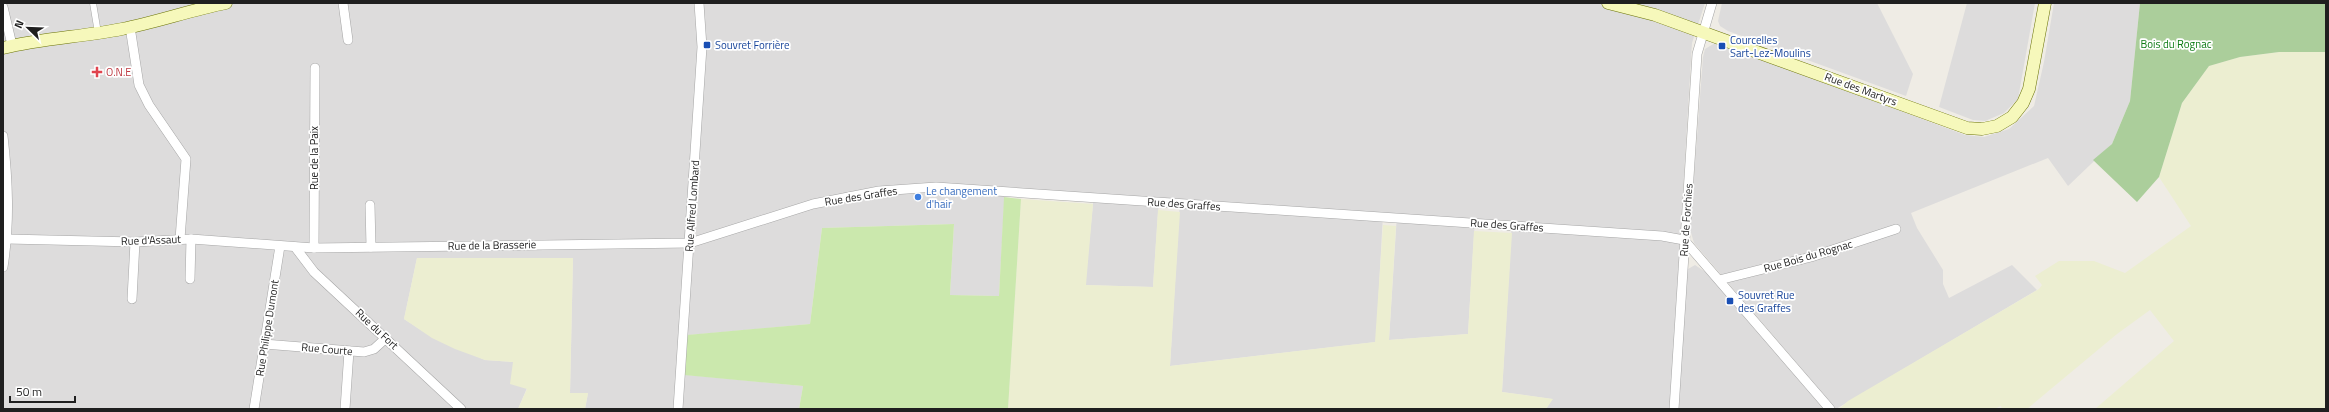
<svg xmlns="http://www.w3.org/2000/svg" width="2329" height="412" font-family="'Titillium Web',sans-serif">
	<style>
		.residential { fill: #dddcdc }
		.farmland { fill: #eceed1 }
		.grass { fill: #cbe8ad }
		.forest { fill: #abce9b }
		.lines { fill: none; stroke-linecap: round; stroke-linejoin: round }
		.pedestrian-casing { stroke: #a6a6a6; stroke-width: 7 }
		.minor-casing { stroke: #a6a6a6; stroke-width: 10 }
		.secondary-casing { stroke: #6b7408; stroke-width: 13 }
		.pedestrian { stroke: #fff; stroke-width: 6 }
		.minor { stroke: #fff; stroke-width: 9 }
		.secondary { stroke: #f6f8bb; stroke-width: 12 }
		.transit-dot { fill: #1a4fb4; stroke: #fff; stroke-width: 1.5 }
		.health-dot { fill: #e0444e; stroke: #fff; stroke-width: 1.5 }
		.shop-dot { fill: #3f7fe0; stroke: #fff; stroke-width: 1.5 }
		.labels { text-anchor: middle; stroke-width: 3.5; stroke-linejoin: round; paint-order: stroke }
		.transit-label { font-size: 11px; fill: #164399; stroke: #fff; text-anchor: start }
		.park-label { font-size: 11px; fill: #0e7c15; stroke: #fff }
		.health-label { font-size: 11px; fill: #be3a42; stroke: #fff; text-anchor: start }
		.street-label { font-size: 11px; fill: #1f1f1f; stroke: #fff }
		.shop-label { font-size: 11px; fill: #366cbe; stroke: #fff; text-anchor: start }
	</style>
	<rect width="100%" height="100%" fill="#efece5"/>
	<!-- residential -->
	<g class="residential">
		<path d="M3,3H1705L1692,43L1670,409H1546L1552,399L1502,392L1512,221L1475,219L1468,334L1389,340L1397,214H1383L1376,342L1170,366L1180,200L1159,198L1153,287L1085,285L1094,194L1005,188L999,296L950,295L954,224L822,228L810,324L679,336L677,374L803,386L799,409H585L588,393H570L573,258H417L404,319L432,337L485,360L513,362L527,388L518,409H3Z"/>
		<path d="M1722,3H1877L1913,74L1906,96L1728,31L1720,26L1718,21Z"/>
		<path d="M1967,3H2035L2018,99L2004,113L1985,121L1973,120L1939,107Z"/>
		<path d="M2054,3H2140L2130,101L2112,144L2068,186L2048,158L1911,213L1917,228L1943,270V284L1949,298L2012,265L2037,290L1836,409L1694,243L1690,229L1703,57L1705,49L1715,43L1724,45L1965,135L1984,137L2009,129L2034,106L2044,62Z"/>
		<path d="M1695,265L1707,273L1824,409H1678L1686,274L1688,269Z"/>
	</g>
	<!-- farmland -->
	<g class="farmland">
		<path d="M2279,52H2326V409H2095L2174,341L2150,310L2117,334L2027,409H2002L2001,406L1994,409H1839L1848,401L2039,289L2042,285L2035,276L2059,261H2094L2125,273L2191,226L2159,177L2182,103L2209,66L2240,57Z"/>
		<path d="M1021,199L1093,204L1086,285L1153,287L1158,210L1180,212L1170,366L1375,342L1383,225L1396,226L1389,340L1468,334L1474,231L1512,233L1502,392L1553,399L1546,409H1008Z"/>
		<path d="M417,258H573L570,393H588L585,409H518L527,389L510,384L513,362L485,360L455,349L432,338L404,319Z"/>
	</g>
	<!-- grass -->
	<path class="grass" d="M1004,197L1021,199L1008,409H799L803,386L684,375L687,335L810,324L822,228L954,224L950,295L999,296Z"/>
	<!-- forest -->
	<path class="forest" d="M2140,3H2326V52H2279L2240,57L2209,66L2182,103L2159,177L2137,202L2093,160L2112,144L2130,101Z"/>
	<g class="lines">
		<!-- pedestrian casing -->
		<g class="pedestrian-casing">
			<path id="pedestrian" d="M93,3L98,33"/>
		</g>
		<!-- minor casing -->
		<g class="minor-casing">
			<g id="minor">
				<path d="M343,3L348,40"/>
				<path d="M3,7L12,45"/>
				<path d="M130,27L139,85L149,105L186,159L180,239"/>
				<path d="M3,136C8,180 10,222 3,267"/>
				<path d="M370,205L371,247"/>
				<path d="M7,239L135,242L191,239L314,248L690,243L813,204L879,191L936,187L1662,236L1684,240"/>
				<path d="M1684,240L1830,409"/>
				<path d="M295,247L314,272L461,409"/>
				<path d="M314,248L315,68"/>
				<path d="M190,279L191,239"/>
				<path d="M1719,280L1811,257L1896,229"/>
				<path d="M132,299L135,242"/>
				<path d="M264,344L364,352L374,349L386,338"/>
				<path d="M254,409L280,246"/>
				<path d="M345,409L349,351"/>
				<path d="M678,409L702,47L699,3"/>
				<path d="M1674,409L1697,54L1712,3"/>
			</g>
		</g>
		<!-- secondary casing -->
		<g class="secondary-casing">
			<g id="secondary">
				<path d="M1608,3L1655,15L1967,128L1982,129L1997,126L2012,117L2023,103L2029,89L2045,3"/>
				<path d="M3,48C42,38 82,37 122,29C157,22 191,10 226,3"/>
			</g>
		</g>
		<!-- pedestrian -->
		<use href="#pedestrian" class="pedestrian"/>
		<!-- minor -->
		<use href="#minor" class="minor"/>
		<!-- secondary -->
		<use href="#secondary" class="secondary"/>
	</g>
	<!-- markers -->
	<g class="transit-dot">
		<rect x="703" y="41" width="8" height="8" rx="2"/>
		<rect x="1718" y="42" width="8" height="8" rx="2"/>
		<rect x="1726" y="297" width="8" height="8" rx="2"/>
	</g>
	<path class="health-dot" d="M95 66h4v4h4v4h-4v4h-4v-4h-4v-4h4z"/>
	<circle class="shop-dot" cx="918" cy="197" r="4"/>
	<g class="labels">
		<!-- transit labels -->
		<g class="transit-label">
			<text x="1730" y="44">Courcelles<tspan x="1730" dy="13">Sart-Lez-Moulins</tspan></text>
			<text x="715" y="49">Souvret Forrière</text>
			<text x="1738" y="299">Souvret Rue<tspan x="1738" dy="13">des Graffes</tspan></text>
		</g>
		<!-- park labels -->
		<g class="park-label">
			<text x="2176" y="48">Bois du Rognac</text>
		</g>
		<!-- health labels -->
		<g class="health-label">
			<text x="106" y="76">O.N.E</text>
		</g>
		<!-- street labels -->
		<g class="street-label">
			<text transform="translate(1861 89) rotate(20)" y="4">Rue des Martyrs</text>
			<text transform="translate(314 158) rotate(-90)" y="4">Rue de la Paix</text>
			<text transform="translate(861 196) rotate(-9)" y="4">Rue des Graffes</text>
			<text transform="translate(1184 204) rotate(4)" y="4">Rue des Graffes</text>
			<text transform="translate(692 206) rotate(-86)" y="4">Rue Alfred Lombard</text>
			<text transform="translate(1686 220) rotate(-86)" y="4">Rue de Forchies</text>
			<text transform="translate(1507 225) rotate(4)" y="4">Rue des Graffes</text>
			<text transform="translate(151 240) rotate(-2)" y="4">Rue d'Assaut</text>
			<text transform="translate(492 245) rotate(-1)" y="4">Rue de la Brasserie</text>
			<text transform="translate(1808 256) rotate(-16)" y="4">Rue Bois du Rognac</text>
			<text transform="translate(267 328) rotate(-81)" y="4">Rue Philippe Dumont</text>
			<text transform="translate(377 329) rotate(43)" y="4">Rue du Fort</text>
			<text transform="translate(327 349) rotate(5)" y="4">Rue Courte</text>
		</g>
		<!-- shop labels -->
		<g class="shop-label">
			<text x="926" y="195">Le changement<tspan x="926" dy="13">d'hair</tspan></text>
		</g>
	</g>
	<!-- border -->
	<rect width="2329" height="412" fill="none" stroke="#1f1f1f" stroke-width="8"/>
	<!-- north arrow -->
	<g transform="translate(28 28) rotate(293)" stroke="#ffffff" stroke-width="3" paint-order="stroke">
	<path d="M0-3L7 15L0 10L-7 15Z" fill="#1f1f1f"/>
	<text y="-6" font-size="11" font-weight="bold" text-anchor="middle" fill="#1f1f1f">N</text>
	</g>
	<!-- scale -->
	<path d="M10 396v6h65v-6" fill="none" stroke="#1f1f1f" stroke-width="2"/>
	<text x="16" y="396" font-size="12" fill="#1f1f1f" stroke="#ffffff" stroke-width="3" paint-order="stroke">50 m</text>
</svg>
